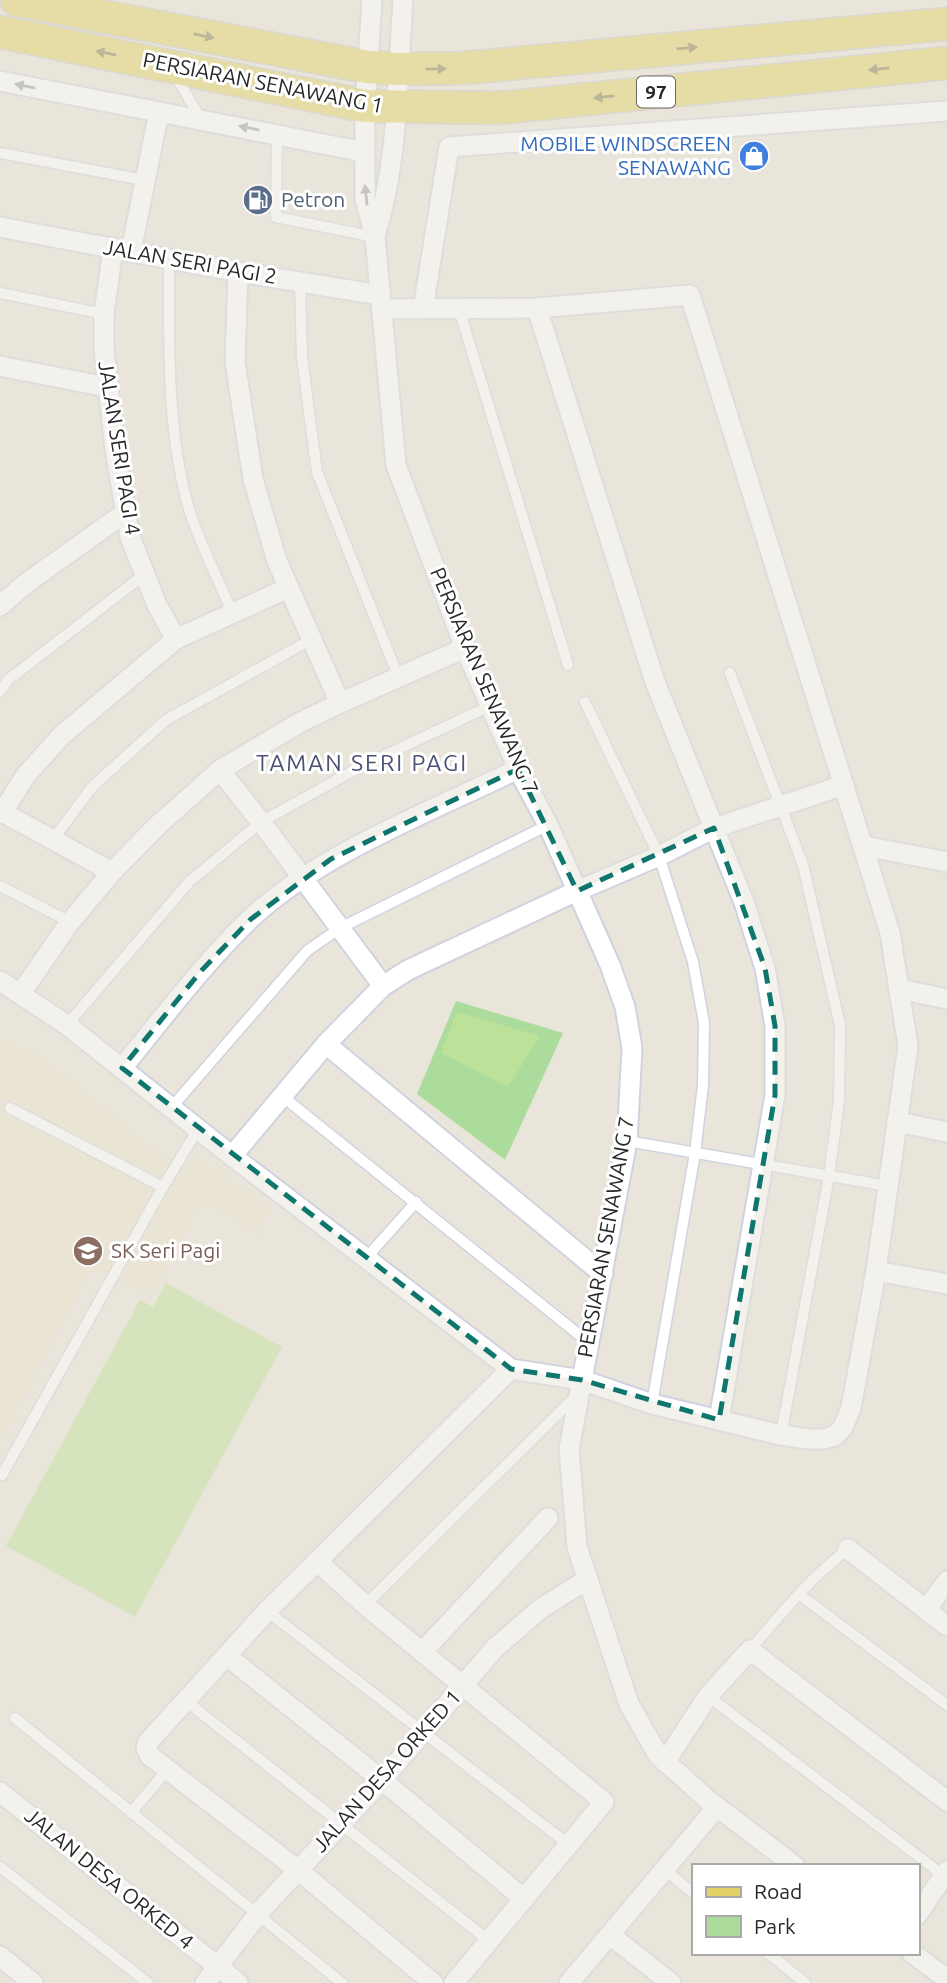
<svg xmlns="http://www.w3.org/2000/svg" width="947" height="1983" font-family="Ubuntu,sans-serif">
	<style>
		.education { fill: #eae3cc }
		.green { fill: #acdc9c }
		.pitch { fill: #bce299 }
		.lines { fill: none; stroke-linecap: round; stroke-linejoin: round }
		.lane-casing { stroke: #d1d2e0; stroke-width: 13 }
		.street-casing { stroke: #d1d2e0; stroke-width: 23 }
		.primary-casing { stroke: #c7c7c7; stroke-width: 35 }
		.lane { stroke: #fff; stroke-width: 10 }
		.street { stroke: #fff; stroke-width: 19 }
		.primary { stroke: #e3d267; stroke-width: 32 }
		.oneway { fill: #867d48 }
		.oneway2 { fill: #9e9e9e }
		.marked { fill: none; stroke: #0f766e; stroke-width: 5; stroke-dasharray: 14 9; stroke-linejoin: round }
		.labels { text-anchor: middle; stroke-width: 6; stroke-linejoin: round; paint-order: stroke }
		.shield { fill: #fff; stroke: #686868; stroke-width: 2 }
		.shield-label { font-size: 19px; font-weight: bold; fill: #282828 }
		.street-label { font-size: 21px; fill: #282828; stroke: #fff }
		.shop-label { font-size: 21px; fill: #366cbe; stroke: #fff; text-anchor: end }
		.service-label { font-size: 21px; fill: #4e5e75; stroke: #fff; text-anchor: start }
		.education-label { font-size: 21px; fill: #785e54; stroke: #fff; text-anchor: start }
		.neighbourhood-label { font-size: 23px; letter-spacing: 2px; fill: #4d5175; stroke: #fff }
	</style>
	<rect width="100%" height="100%" fill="#eae5db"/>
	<!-- education -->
	<path class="education" d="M0,1038L42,1058L185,1175L195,1156L268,1208L258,1236L204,1199L151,1294L91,1266L0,1444Z"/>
	<!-- green -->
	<path class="green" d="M456,1001L563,1033L505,1160L417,1094Z"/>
	<!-- pitch -->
	<g class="pitch">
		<path d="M457,1012L540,1036L508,1087L441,1053Z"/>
		<path d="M166,1283L282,1347L135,1617L6,1546L140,1300L153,1307Z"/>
	</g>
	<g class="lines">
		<!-- lane casing -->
		<g class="lane-casing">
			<g id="lane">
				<path d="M175,75L201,119"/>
				<path d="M277,134L276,217L375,237"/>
				<path d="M0,153L144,180"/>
				<path d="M169,258C169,340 166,441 192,518C203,550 219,581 232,612"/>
				<path d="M300,282L302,358L317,472L398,676"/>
				<path d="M0,293L104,314"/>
				<path d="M459,309L568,665"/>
				<path d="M730,673L803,865L840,1025L839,1101L829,1176L781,1435"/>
				<path d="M0,691L8,680L145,574"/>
				<path d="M585,702L659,856L693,962L704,1023L703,1085L695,1153L652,1404"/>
				<path d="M52,841L92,787L166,720L312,639"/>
				<path d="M0,886L70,922"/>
				<path d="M67,1025L189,882L261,822L362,766L490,706"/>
				<path d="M282,1096L588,1342"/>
				<path d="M171,1108L307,951L340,928L548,825"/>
				<path d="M627,1141L888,1186"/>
				<path d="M163,1187L198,1129"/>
				<path d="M367,1257L416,1202"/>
				<path d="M0,1474L2,1475L163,1187L10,1108"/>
				<path d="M800,1595L947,1705"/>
				<path d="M365,1605L576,1396"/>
				<path d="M267,1611L569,1845"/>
				<path d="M750,1650C780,1615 811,1577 848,1549"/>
				<path d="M708,1696L944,1876"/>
				<path d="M186,1701L489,1941"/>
				<path d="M15,1718L342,1983"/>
				<path d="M131,1813L168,1769"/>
				<path d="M0,1867L148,1983"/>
				<path d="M665,1870L693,1893"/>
				<path d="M768,1953L805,1983"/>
			</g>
		</g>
		<!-- street casing -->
		<g class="street-casing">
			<g id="street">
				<path d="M372,0L365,106V199L375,237L396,465L465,648L518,769L548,825L610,965L625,1007L632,1048L627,1141L569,1449L577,1547L629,1704L658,1755L708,1800L795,1866"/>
				<path d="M0,81L364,152"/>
				<path d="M0,227L238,272L380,295"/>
				<path d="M375,236C399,160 397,79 403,0"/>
				<path d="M113,248L104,314V349L115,450L130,537L157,605L176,639"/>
				<path d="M131,251L159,112"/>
				<path d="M238,272L235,362L253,479L277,561L340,703"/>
				<path d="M537,308L655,682L744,902L765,968L775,1026V1095L719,1420"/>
				<path d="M423,309L449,147L947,111"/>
				<path d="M0,366L107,387"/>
				<path d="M0,606L25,584L126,512"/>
				<path d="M220,770L261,822L383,986"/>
				<path d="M0,811L112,872"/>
				<path d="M2,813L26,775L62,735L176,639L288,588"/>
				<path d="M864,846L947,862"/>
				<path d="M0,981L67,1025L232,1156L511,1369L582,1380L652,1404L781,1435L809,1439H823L835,1436L843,1427L851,1408L876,1271L908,1046L890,933L690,295L537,308L381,309"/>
				<path d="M899,989L947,999"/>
				<path d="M21,993L70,922L112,872L158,825L220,770L299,723L340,703L465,648"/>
				<path d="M326,1044L603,1274"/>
				<path d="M122,1068C163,1018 203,964 250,919C322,852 430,812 518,769"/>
				<path d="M897,1122L947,1132"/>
				<path d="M232,1156L326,1044L383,986L408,970L577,891L659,856L714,828L844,785"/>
				<path d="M876,1271L947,1284"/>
				<path d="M848,1549L947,1626"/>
				<path d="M317,1561L365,1605L604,1802L454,1983"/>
				<path d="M926,1610L947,1581"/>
				<path d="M422,1652L548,1518"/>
				<path d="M227,1656L382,1780L524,1899"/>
				<path d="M665,1762L708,1696L750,1650L947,1801"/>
				<path d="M0,1792L238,1983"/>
				<path d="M917,1915L947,1871"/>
				<path d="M610,1935L671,1983"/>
				<path d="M912,1953L947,1979"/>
				<path d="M0,1956L33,1983"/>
				<path d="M205,1983L262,1909L382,1780L494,1649L540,1609L588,1579"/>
				<path d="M433,1983L298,1870L150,1756L146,1748L148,1742L267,1611L511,1369"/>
				<path d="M569,1983L717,1807"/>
			</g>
		</g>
		<!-- primary casing -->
		<g class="primary-casing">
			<g id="primary">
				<path d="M17,0L368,67L398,69L464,68L947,24"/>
				<path d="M0,32L365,106L498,108L947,63"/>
			</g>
		</g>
		<!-- lane -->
		<use href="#lane" class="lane"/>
		<!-- street -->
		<use href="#street" class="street"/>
		<!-- primary -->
		<use href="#primary" class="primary"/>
	</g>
	<!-- one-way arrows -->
	<defs><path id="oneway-solid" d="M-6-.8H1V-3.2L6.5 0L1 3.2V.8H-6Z" transform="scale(1.75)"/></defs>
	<g class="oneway">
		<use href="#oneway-solid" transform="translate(204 36) rotate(11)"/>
		<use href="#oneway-solid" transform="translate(687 48) rotate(-5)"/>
		<use href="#oneway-solid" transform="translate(106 53) rotate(-169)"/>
		<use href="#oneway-solid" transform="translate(436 69) rotate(-1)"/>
		<use href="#oneway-solid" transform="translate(879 69) rotate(174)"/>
		<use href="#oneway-solid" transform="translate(604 97) rotate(174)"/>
	</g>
	<g class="oneway2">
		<use href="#oneway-solid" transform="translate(25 86) rotate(-169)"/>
		<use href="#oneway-solid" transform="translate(249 128) rotate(-169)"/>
		<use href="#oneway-solid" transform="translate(366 195) rotate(-96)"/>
	</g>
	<!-- marked area -->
	<path d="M0 0H947V1983H0ZM518,769L577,891L714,828L765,968L775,1026V1095L719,1420L582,1380L511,1369L122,1068L201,971L251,919L331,859Z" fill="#eae5db" fill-opacity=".55" fill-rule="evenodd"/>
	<path class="marked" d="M518,769L577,891L714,828L765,968L775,1026V1095L719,1420L582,1380L511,1369L122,1068L201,971L251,919L331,859Z"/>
	<!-- icons -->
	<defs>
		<g id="shop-disc" transform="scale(1.575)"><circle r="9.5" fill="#3f7fe0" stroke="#fff"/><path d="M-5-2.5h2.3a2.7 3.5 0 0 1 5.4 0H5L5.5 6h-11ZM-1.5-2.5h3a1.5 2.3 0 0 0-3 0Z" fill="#fff"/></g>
		<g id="fuel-disc" transform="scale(1.575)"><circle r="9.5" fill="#5c6f8a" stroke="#fff"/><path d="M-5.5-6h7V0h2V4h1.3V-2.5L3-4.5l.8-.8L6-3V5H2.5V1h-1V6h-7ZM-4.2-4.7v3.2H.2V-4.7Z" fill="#fff"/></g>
		<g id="school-disc" transform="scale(1.575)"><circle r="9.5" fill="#8d6e63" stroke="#fff"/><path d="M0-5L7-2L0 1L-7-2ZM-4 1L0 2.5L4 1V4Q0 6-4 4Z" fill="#fff"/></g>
	</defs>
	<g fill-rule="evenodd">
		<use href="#shop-disc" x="754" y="156"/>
		<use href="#fuel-disc" x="258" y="200"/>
		<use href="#school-disc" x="88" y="1251"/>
	</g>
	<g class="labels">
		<!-- shield labels -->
		<rect class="shield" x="637" y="76.5" width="38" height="31" rx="5"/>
		<g class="shield-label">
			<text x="656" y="99">97</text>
		</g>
		<!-- street labels -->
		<g class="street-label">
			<text transform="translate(263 83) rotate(11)" y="7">PERSIARAN SENAWANG 1</text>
			<text transform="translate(190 262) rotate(10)" y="7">JALAN SERI PAGI 2</text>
			<text transform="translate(119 448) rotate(81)" y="7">JALAN SERI PAGI 4</text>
			<text transform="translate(484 681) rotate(67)" y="7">PERSIARAN SENAWANG 7</text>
			<text transform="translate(606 1237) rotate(-80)" y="7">PERSIARAN SENAWANG 7</text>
			<text transform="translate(387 1771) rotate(-48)" y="7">JALAN DESA ORKED 1</text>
			<text transform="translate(109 1879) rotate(39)" y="7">JALAN DESA ORKED 4</text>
		</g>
		<!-- shop labels -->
		<g class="shop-label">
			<text x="731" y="151">MOBILE WINDSCREEN<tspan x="731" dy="24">SENAWANG</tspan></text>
		</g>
		<!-- service labels -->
		<g class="service-label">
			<text x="281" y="207">Petron</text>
		</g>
		<!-- education labels -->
		<g class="education-label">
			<text x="111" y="1258">SK Seri Pagi</text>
		</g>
		<!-- neighbourhood labels -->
		<g class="neighbourhood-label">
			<text x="362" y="771">TAMAN SERI PAGI</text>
		</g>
	</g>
	<!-- legend -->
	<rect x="692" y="1864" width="228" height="91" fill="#ffffff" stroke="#a9a9a9" stroke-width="2"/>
	<rect x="706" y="1887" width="35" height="10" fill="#e3d267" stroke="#a9a9a9" stroke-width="2"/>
	<text x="754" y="1899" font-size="21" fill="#282828">Road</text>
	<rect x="706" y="1916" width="35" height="21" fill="#acdc9c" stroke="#a9a9a9" stroke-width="2"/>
	<text x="754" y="1934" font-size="21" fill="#282828">Park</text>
</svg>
